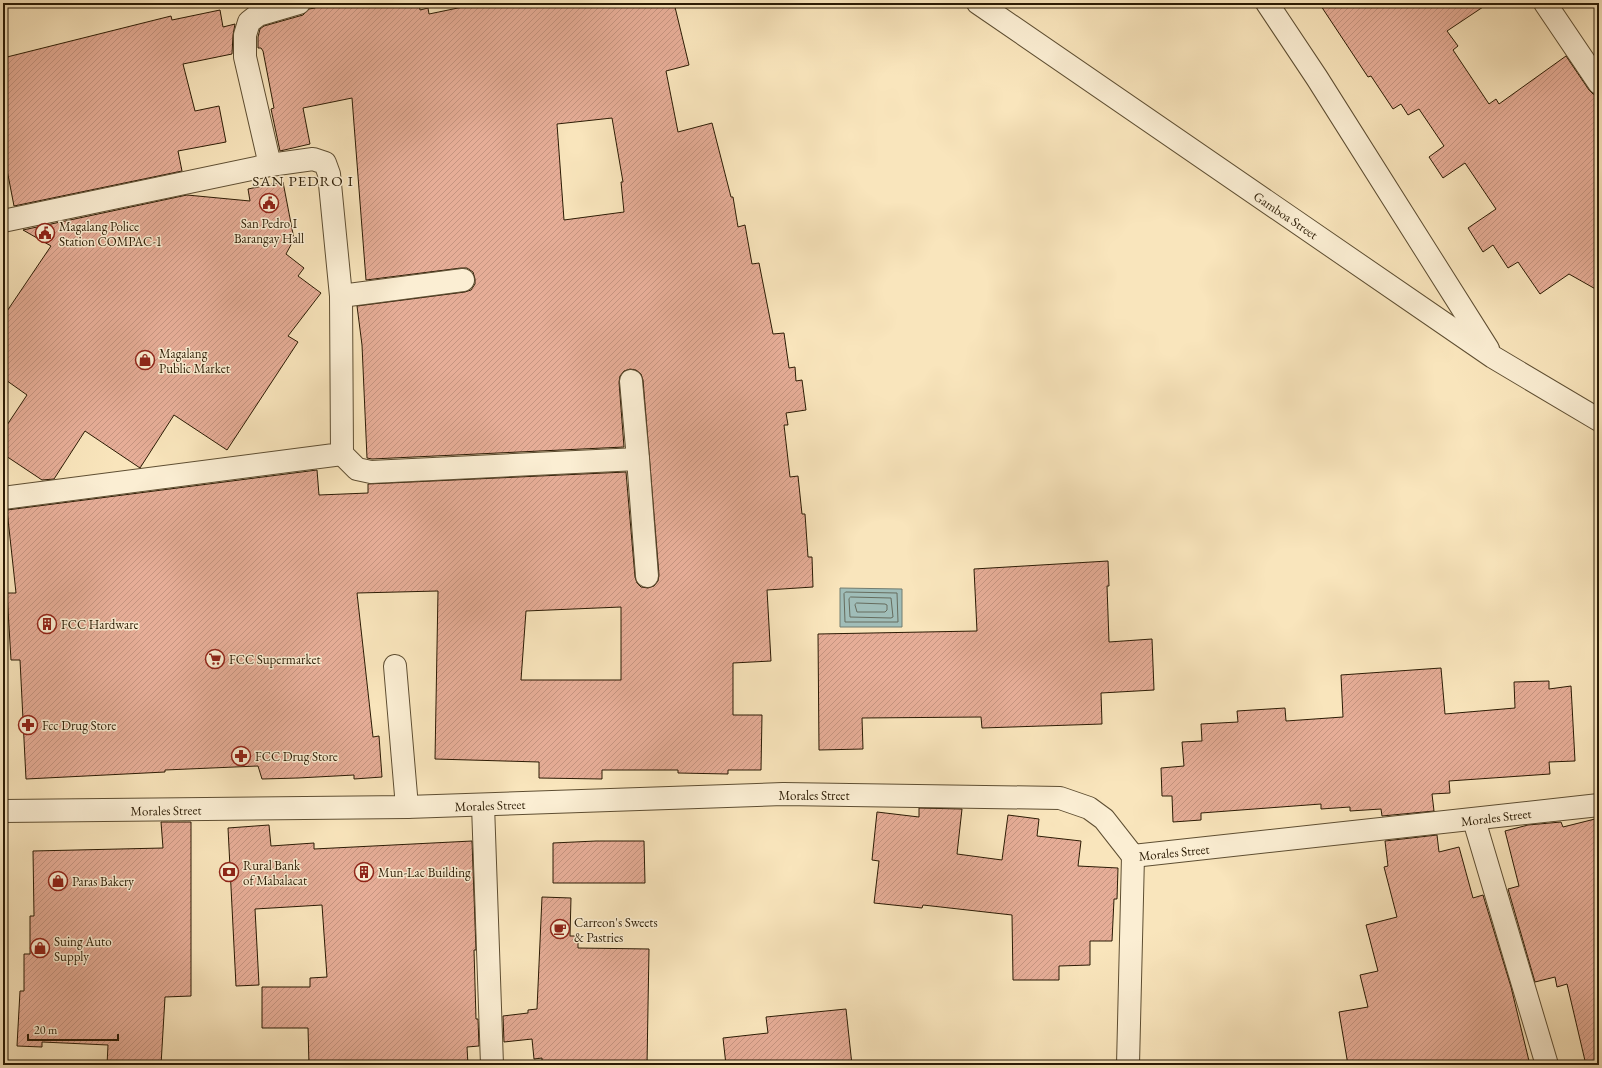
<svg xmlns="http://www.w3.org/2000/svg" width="1602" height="1068" font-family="'EB Garamond',serif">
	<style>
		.water { fill: #a0bdb8; stroke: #717c70 }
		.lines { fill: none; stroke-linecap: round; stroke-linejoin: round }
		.shore { stroke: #666c5e; stroke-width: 1 }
		.building { fill: url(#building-hatch); stroke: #2b1b04; fill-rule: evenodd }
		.minor-casing { stroke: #5e4e32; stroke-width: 24 }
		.minor { stroke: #fbeed3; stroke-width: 22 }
		.labels { text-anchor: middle; stroke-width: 3; stroke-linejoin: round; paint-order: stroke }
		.street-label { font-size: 13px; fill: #2b1b04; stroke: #fbeed3 }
		.poi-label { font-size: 13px; fill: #2b1b04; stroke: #fbeed3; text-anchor: start }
		.quarter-label { font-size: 15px; letter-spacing: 1px; fill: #2b1b04; stroke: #fbeed3 }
	</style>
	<defs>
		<pattern id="building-hatch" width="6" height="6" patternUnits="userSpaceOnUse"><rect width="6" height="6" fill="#e6ad97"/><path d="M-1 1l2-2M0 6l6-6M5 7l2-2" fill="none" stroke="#c59480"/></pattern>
	</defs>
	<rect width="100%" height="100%" fill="#f9e5bc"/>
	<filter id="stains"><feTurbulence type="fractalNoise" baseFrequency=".005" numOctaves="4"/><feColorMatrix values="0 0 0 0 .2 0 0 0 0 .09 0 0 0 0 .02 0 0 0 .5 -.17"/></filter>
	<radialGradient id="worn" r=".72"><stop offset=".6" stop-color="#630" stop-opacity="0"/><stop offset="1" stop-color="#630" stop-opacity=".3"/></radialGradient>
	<!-- water -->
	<path class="water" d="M840,588L902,589V627H840Z"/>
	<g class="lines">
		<!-- shore -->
		<g class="shore">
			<path d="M846,592L897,593L898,622H845L844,594Z"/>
			<path d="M851,597L891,598L893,617L891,618L850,617L849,599Z"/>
			<path d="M857,603L885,604L887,605V610L885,612H857L855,605Z"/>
		</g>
	</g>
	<!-- building -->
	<g class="building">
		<path d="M314,3H419L420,10L428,8L429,14L482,3H674L689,65L666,71L678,132L712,123L731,197H733L738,227L745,225L752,264L759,263L773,334L784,333L789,368L795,367L796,381L802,380L806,410L786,413L788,425H784L790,477L798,476L802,514H805L808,557H812L813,587L767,590L771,661L733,663V715H762L761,770H728V774L678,773V770H602V779L539,778V762L435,759L438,591L357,593L373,737L379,736L382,777L354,779V775L298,778L262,779L258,766L165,770V772L26,779L20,660H11L7,593H16L7,510L317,470L319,495L368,493V484L626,472L635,577L637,583L641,587L648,588L654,586L658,581L659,575L643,380L641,374L636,370L630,369L624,371L620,376L619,382L624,447L372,459L367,458L362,345L357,306L465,292L471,290L475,284V279L473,272L467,268H461L366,280L352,98L303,108L310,144L280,151L271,109L274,108L263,51L261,48H258V37L260,29L264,26L303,15L309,9L315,8ZM612,118L623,182H621L624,212L564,220L557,124ZM621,607V680H521L526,611Z"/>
		<path d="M1319,3H1489L1447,31L1458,46L1453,50L1489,104L1496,99L1499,104L1566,56L1589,90L1593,94L1599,95V291L1569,274L1540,294L1518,262L1508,268L1493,245L1483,252L1468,228L1496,209L1465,163L1443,178L1429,157L1444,146L1419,109L1408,115L1401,104L1393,109L1371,76L1368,77Z"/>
		<path d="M220,10L223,27L235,24L233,35L232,54L183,64L195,111L219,106L226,142L178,151L182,171L14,206L3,149V58L171,16L172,20Z"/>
		<path d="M283,182L294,239L286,254L304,268L298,276L321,293L288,336L298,342L227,450L174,415L140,468L85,431L54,479L42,480L3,454V431L27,395L3,378V317L51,246L23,230L187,195L250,201L248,189Z"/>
		<path d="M1108,561L1109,586H1107L1109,642L1152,639L1154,690L1101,693L1102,724L982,728L981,717L862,718L863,749L819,750L818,634L977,631L974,569Z"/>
		<path d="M1441,668L1445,714L1515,708L1514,682L1549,681V689L1571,686L1575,761L1549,762L1550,774L1449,781L1450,793L1432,794L1434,811L1382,816L1381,809L1350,811V807L1321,809V804L1201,813V820L1173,822L1172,796H1162L1161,768L1184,766L1182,742L1202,741L1201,724L1238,722L1237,711L1285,708L1286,721L1343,717L1341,675Z"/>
		<path d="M919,808L962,809L957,854L1002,860L1008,815L1039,819L1037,836L1081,841L1078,866L1118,868L1117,899H1114L1112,941H1090V965L1059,966V980H1013L1012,915L923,905L922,908L874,903L879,861L872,860L877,812L919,817Z"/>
		<path d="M1599,818V1065H1586L1567,984L1557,987L1555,977L1535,982L1508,889L1519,886L1505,831L1528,825L1561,822L1563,827Z"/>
		<path d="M161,822H191V996L165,997L161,1065H107L108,1045L42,1042V1047L17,1046L20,991H24V954H30V916H34L33,851L163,848Z"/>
		<path d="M269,825L271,846L314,843V849L472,841L476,950H474L476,1019H478L479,1046L467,1047L468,1065H309L308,1028H262V987H310V978L327,977L322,905L255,909L259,985L236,986L228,828Z"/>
		<path d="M1437,835L1439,852L1459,847L1473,898L1483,895L1511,987L1530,1065H1348L1339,1012L1368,1007L1360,975L1378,971L1366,925L1397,917L1384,867L1388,866L1385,841Z"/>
		<path d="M596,841H644L645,883H553V843Z"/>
		<path d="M542,897L571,898L570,936H578V948L649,949L647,1065H542V1058L534,1059L532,1039L504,1042L503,1016L528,1013V1010L537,1009Z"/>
		<path d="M846,1009L852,1065H726L723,1038L768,1033L766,1017Z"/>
	</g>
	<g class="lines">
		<!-- minor casing -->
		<g class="minor-casing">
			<g id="minor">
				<path d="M978,3L1493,357L1599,420"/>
				<path d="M1267,3L1317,78L1488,349"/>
				<path d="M1545,3L1599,83"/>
				<path d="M270,165L245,57V35L249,22L258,15L299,3"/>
				<path d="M3,221L270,165L313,159L325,163L329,174L341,296L342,454L3,498"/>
				<path d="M341,296L463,280"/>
				<path d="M631,381L638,459L647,576"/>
				<path d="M342,454L357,469L371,472L638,459"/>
				<path d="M395,666L407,807"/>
				<path d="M483,805L492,1065"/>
				<path d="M3,811L407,807L783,794L1060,798L1089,808L1104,819L1133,856L1599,805"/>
				<path d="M1474,820L1547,1065"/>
				<path d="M1128,1065L1133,856"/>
			</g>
		</g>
		<!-- minor -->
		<use href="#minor" class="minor"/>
	</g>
	<!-- icons -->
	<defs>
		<g id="civic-ring" transform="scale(1)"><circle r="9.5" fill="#fbeed3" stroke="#8f2418" stroke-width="1.5"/><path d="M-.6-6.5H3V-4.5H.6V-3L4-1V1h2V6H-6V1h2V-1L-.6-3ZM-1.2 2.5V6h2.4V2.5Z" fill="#8f2418"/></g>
		<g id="shop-ring" transform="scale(1)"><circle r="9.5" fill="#fbeed3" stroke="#8f2418" stroke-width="1.5"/><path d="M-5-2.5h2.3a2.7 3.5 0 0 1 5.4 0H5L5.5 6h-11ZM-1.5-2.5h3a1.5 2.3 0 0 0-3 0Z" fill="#8f2418"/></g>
		<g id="building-ring" transform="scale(1)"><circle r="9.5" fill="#fbeed3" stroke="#8f2418" stroke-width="1.5"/><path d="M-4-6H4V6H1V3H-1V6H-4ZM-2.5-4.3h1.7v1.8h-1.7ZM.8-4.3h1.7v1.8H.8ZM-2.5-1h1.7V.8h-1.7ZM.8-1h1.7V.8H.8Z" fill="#8f2418"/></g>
		<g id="supermarket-ring" transform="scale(1)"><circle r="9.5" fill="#fbeed3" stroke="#8f2418" stroke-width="1.5"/><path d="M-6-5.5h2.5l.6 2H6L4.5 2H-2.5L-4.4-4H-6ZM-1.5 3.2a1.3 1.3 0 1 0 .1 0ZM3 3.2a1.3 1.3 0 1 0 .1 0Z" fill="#8f2418"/></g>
		<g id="pharmacy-ring" transform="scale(1)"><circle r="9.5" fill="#fbeed3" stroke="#8f2418" stroke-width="1.5"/><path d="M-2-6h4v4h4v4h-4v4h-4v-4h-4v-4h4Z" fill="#8f2418"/></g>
		<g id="bank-ring" transform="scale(1)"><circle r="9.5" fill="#fbeed3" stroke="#8f2418" stroke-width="1.5"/><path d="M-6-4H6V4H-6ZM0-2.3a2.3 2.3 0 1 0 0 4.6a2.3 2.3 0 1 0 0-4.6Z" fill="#8f2418"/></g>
		<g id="cafe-ring" transform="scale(1)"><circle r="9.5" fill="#fbeed3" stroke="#8f2418" stroke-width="1.5"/><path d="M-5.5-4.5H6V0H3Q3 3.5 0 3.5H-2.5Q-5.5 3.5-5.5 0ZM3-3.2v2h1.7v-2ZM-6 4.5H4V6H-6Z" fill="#8f2418"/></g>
	</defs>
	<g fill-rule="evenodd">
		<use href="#civic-ring" x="269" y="203"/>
		<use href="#civic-ring" x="45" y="233"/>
		<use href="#shop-ring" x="145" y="360"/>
		<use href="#building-ring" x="47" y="624"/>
		<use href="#supermarket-ring" x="215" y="659"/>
		<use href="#pharmacy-ring" x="28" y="725"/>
		<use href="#pharmacy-ring" x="241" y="756"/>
		<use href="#bank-ring" x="229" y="872"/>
		<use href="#building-ring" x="364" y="872"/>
		<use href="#shop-ring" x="58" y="881"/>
		<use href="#cafe-ring" x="560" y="929"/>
		<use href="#shop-ring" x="40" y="948"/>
	</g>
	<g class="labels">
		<!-- street labels -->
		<g class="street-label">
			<text transform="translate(1286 215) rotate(34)" y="5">Gamboa Street</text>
			<text x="814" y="800">Morales Street</text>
			<text transform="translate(490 805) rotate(-2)" y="5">Morales Street</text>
			<text transform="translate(166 810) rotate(-1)" y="5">Morales Street</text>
			<text transform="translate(1496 817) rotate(-7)" y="5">Morales Street</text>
			<text transform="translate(1174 852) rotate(-6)" y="5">Morales Street</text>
		</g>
		<!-- poi labels -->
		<g class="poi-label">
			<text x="269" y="228" text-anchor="middle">San Pedro Ⅰ<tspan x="269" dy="15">Barangay Hall</tspan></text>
			<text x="59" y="231">Magalang Police<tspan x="59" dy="15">Station COMPAC-1</tspan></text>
			<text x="159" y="358">Magalang<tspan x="159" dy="15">Public Market</tspan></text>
			<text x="61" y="629">FCC Hardware</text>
			<text x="229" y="664">FCC Supermarket</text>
			<text x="42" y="730">Fcc Drug Store</text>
			<text x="255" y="761">FCC Drug Store</text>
			<text x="243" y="870">Rural Bank<tspan x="243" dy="15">of Mabalacat</tspan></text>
			<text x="378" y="877">Mun-Lac Building</text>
			<text x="72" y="886">Paras Bakery</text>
			<text x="574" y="927">Carreon's Sweets<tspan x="574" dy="15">&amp; Pastries</tspan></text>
			<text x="54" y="946">Suing Auto<tspan x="54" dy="15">Supply</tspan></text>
		</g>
		<!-- quarter labels -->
		<g class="quarter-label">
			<text x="303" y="186">SAN PEDRO I</text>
		</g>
	</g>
	<!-- margin -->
	<rect width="1602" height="1068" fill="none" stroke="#f9e5bc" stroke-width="16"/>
	<rect x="4" y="4" width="1594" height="1060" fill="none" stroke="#2b1b04" stroke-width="2"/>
	<rect x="8" y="8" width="1586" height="1052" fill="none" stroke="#2b1b04"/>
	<!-- scale -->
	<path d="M28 1034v6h90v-6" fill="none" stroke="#2b1b04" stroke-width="2"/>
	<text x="34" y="1034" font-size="12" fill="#2b1b04" stroke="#fbeed3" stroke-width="3" paint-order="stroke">20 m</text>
	<rect width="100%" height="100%" filter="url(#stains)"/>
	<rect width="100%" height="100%" fill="url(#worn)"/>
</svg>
